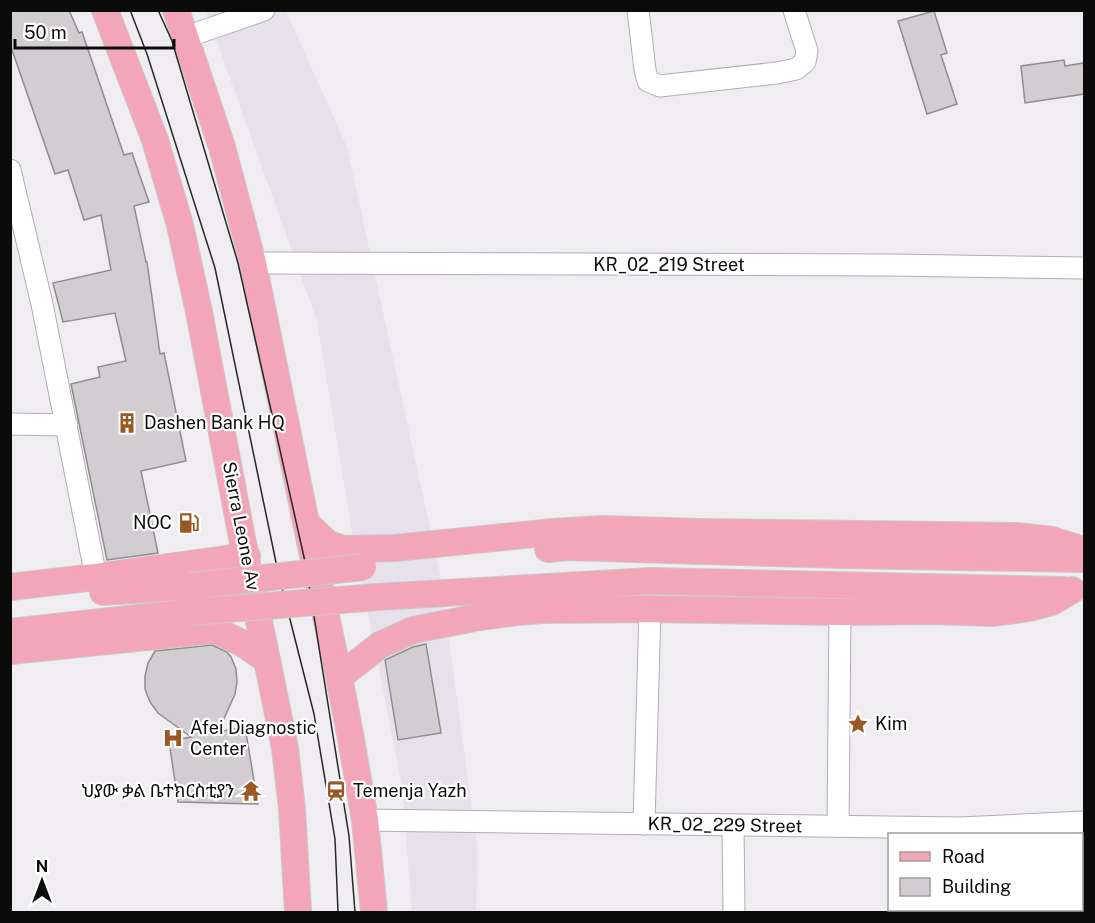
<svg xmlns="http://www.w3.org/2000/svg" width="1095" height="923" font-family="'Public Sans','Noto Sans Ethiopic',sans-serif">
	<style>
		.built { fill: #e7e1eb }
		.building { fill: #d1cdd0; stroke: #918d8f; stroke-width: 1.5 }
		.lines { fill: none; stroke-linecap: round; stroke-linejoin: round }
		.minor-casing { stroke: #b0aeb2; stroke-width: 23 }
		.major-casing { stroke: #cac9ca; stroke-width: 28 }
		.minor { stroke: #fff; stroke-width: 21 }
		.major { stroke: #f3a6b8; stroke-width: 26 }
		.tram { stroke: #282728; stroke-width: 1.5 }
		.major-bridge-casing { stroke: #cac9ca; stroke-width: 28; stroke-linecap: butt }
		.major-bridge { stroke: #f3a6b8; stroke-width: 26 }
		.labels { text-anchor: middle; stroke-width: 4.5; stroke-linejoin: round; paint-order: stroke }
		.street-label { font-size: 18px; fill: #0c0b0c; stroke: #fff }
		.poi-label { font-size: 18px; fill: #0c0b0c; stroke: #fff; text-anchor: start }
	</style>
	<rect width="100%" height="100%" fill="#efedf1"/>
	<!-- built -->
	<path class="built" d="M206,11H286L347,147L440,574L478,853L476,912H412L402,786L354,543L317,321Z"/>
	<!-- building -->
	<g class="building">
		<path d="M10,10H69L79,33L82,32L124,155L132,153L149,202L134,206L146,262H147L160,354L164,353L186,461L141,471L158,553L107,560L71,384L100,377L98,367L126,361L115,313L63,322L53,283L111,270L101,215L84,220L68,170L55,174L10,44Z"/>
		<path d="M934,11L947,53L941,55L957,104L927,114L898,21Z"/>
		<path d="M1064,60L1065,66L1084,63V94L1025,103L1021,66Z"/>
		<path d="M426,644L441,733L398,740L385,660L413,647Z"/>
		<path d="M212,645L227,652L231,657L236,669L237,682L235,694L218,732L245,727L258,804L178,802L169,741L191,737L158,713L150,702L145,689V676L148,663L155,651Z"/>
	</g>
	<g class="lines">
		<!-- minor casing -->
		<g class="minor-casing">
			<g id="minor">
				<path d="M638,10L645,70L648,81L660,86L777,73L796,69L805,62L807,51L794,10"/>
				<path d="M186,37L264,10"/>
				<path d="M10,170L42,304L96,577"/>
				<path d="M253,263L890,265L1084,268"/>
				<path d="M10,424L67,425"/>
				<path d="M365,820L960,828L1084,822"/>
				<path d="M644,824L650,609"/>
				<path d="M733,825L734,912"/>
				<path d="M838,826L840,612"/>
			</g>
		</g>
		<!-- major casing -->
		<g class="major-casing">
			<g id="major">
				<path d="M105,10L155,140L180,225L199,312L242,538L285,748L292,809L298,912"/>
				<path d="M176,10L222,147L253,263L306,523L339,677L351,739L365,820L374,912"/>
				<path d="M306,523L327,543L343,549L395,548L553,532L603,529L699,532L1017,536L1052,540L1084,550"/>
				<path d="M548,549L566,547L844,555L1084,559"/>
				<path d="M10,587L96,577L247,556"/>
				<path d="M103,592L190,586"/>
				<path d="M377,597L650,581L1063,590"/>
				<path d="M10,632L192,612"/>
				<path d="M10,651L215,630L242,643L267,660"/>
				<path d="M339,677L380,645L413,630L474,618L517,612L542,610L650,609L840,612L932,611L993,613L1029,608L1052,602L1072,590"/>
			</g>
		</g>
		<!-- minor -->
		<use href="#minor" class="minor"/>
		<!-- major -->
		<use href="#major" class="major"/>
		<!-- tram -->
		<g class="tram">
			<path d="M130,10L147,54L215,268L278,572L314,714L335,839L338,912"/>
			<path d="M158,10L172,41L238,263L306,566L349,836L355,912"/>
		</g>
		<!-- major-bridge casing -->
		<g class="major-bridge-casing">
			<g id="major-bridge">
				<path d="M190,586L363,567"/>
				<path d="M192,612L377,597"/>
			</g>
		</g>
		<!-- major-bridge -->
		<use href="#major-bridge" class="major-bridge"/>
	</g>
	<!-- icons -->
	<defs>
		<g id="building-bare" transform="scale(1.62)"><path d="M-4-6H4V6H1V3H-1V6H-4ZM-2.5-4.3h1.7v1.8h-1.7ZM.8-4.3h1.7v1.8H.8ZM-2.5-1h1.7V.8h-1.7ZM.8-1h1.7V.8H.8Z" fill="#9a5923" stroke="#fff" stroke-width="2.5" paint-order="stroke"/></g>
		<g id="fuel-bare" transform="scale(1.62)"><path d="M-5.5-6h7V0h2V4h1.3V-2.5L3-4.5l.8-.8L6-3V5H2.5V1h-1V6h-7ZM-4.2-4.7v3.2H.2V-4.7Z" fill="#9a5923" stroke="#fff" stroke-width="2.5" paint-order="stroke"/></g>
		<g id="sight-bare" transform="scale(1.62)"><path d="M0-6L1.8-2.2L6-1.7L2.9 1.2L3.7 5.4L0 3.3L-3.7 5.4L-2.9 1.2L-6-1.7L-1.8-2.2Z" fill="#9a5923" stroke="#fff" stroke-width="2.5" paint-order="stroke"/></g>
		<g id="hospital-bare" transform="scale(1.62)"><path d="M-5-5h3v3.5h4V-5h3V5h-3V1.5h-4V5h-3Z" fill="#9a5923" stroke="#fff" stroke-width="2.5" paint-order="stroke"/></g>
		<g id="temple-bare" transform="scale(1.62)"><path d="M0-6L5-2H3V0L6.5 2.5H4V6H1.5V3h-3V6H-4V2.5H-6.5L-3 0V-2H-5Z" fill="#9a5923" stroke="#fff" stroke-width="2.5" paint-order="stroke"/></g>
		<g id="station-bare" transform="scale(1.62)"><path d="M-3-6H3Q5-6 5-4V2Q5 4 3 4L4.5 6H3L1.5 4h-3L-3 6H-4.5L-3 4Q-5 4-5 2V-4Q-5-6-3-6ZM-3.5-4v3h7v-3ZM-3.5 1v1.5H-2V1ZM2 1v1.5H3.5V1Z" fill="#9a5923" stroke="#fff" stroke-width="2.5" paint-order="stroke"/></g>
	</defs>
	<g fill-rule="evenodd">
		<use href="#building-bare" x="127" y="423"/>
		<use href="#fuel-bare" x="189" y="523"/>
		<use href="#sight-bare" x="858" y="724"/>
		<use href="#hospital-bare" x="173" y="738"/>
		<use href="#temple-bare" x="251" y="791"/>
		<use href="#station-bare" x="336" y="791"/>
	</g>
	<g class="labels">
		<!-- street labels -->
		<g class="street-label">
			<text x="669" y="271">KR_02_219 Street</text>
			<text transform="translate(241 526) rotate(79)" y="6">Sierra Leone Av</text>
			<text transform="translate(725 825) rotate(1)" y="6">KR_02_229 Street</text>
		</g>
		<!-- poi labels -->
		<g class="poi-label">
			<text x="144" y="429">Dashen Bank HQ</text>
			<text x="172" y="529" text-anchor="end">NOC</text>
			<text x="875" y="730">Kim</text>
			<text x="190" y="734">Afei Diagnostic<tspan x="190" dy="21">Center</tspan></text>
			<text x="234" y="797" text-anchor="end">ህያው ቃል ቤተክርስቲያን</text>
			<text x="353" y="797">Temenja Yazh</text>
		</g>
	</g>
	<!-- border -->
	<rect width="1095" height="923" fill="none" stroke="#0c0b0c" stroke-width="24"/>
	<!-- legend -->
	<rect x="888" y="833" width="195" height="78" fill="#ffffff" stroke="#9e9d9e" stroke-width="1.5"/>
	<rect x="900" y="852" width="30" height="9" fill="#f3a6b8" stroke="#9e9d9e" stroke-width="1.5"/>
	<text x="942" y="863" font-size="18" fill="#0c0b0c">Road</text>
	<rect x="900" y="878" width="30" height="18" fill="#d1cdd0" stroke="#9e9d9e" stroke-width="1.5"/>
	<text x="942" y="893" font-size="18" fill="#0c0b0c">Building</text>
	<!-- north arrow -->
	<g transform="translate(42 881)" stroke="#ffffff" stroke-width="4.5" paint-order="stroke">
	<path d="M0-4.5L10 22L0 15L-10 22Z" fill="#0c0b0c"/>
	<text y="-9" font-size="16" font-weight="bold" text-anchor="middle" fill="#0c0b0c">N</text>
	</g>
	<!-- scale -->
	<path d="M15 39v9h159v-9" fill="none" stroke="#0c0b0c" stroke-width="3"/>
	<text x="24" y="39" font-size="18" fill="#0c0b0c" stroke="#ffffff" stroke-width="4.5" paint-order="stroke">50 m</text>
</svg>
